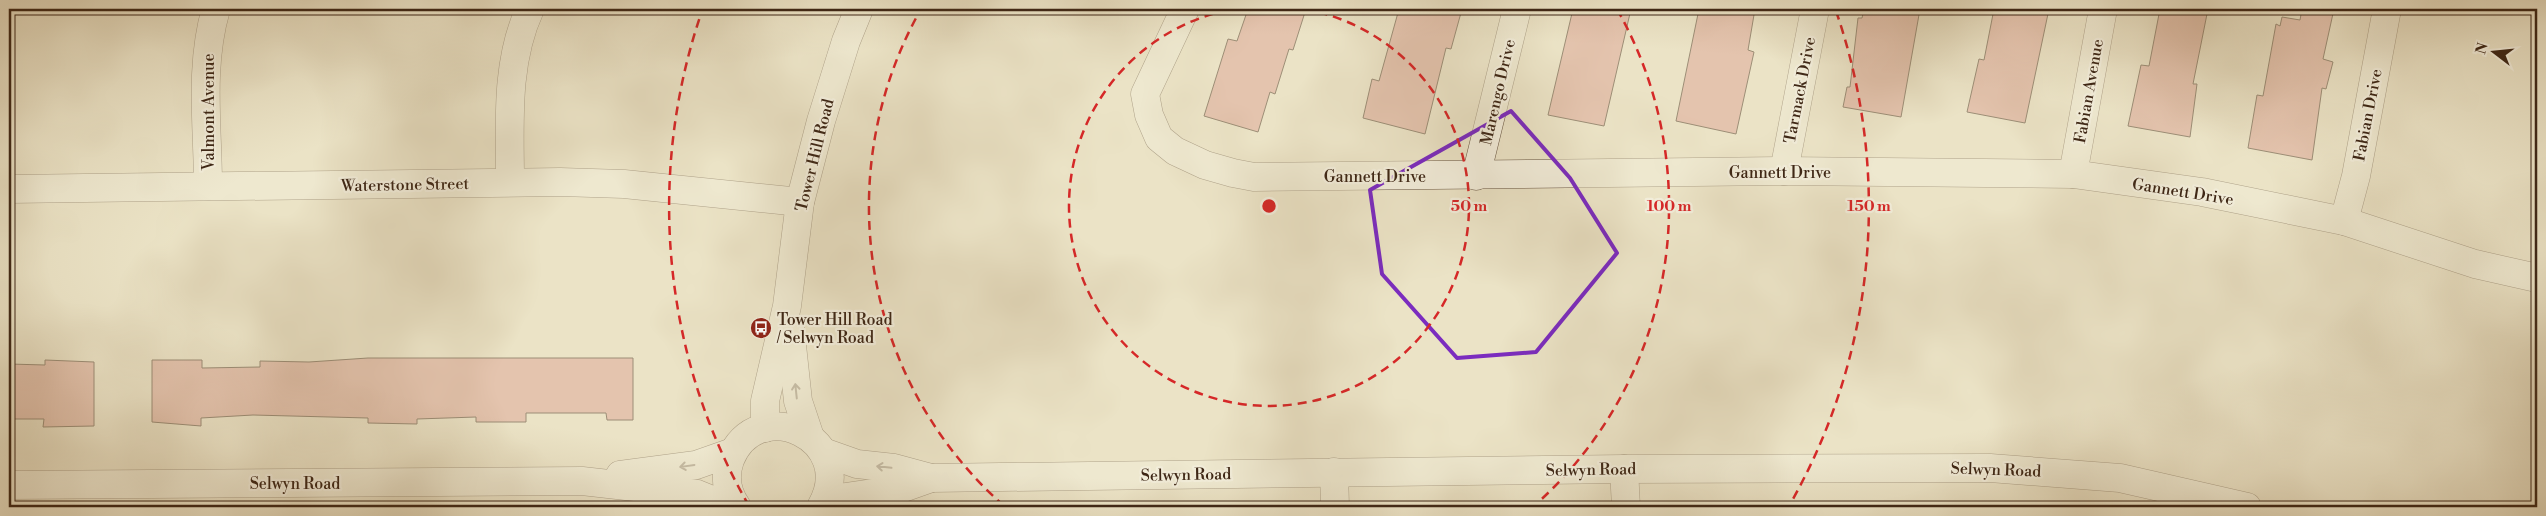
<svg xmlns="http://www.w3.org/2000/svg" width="2546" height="516" font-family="'Libre Bodoni',serif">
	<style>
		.building { fill: #db9d91; stroke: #3e2716 }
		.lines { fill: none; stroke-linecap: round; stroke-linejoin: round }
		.minor-casing { stroke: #695642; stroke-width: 29 }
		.minor { stroke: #f2edda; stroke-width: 28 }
		.oneway { stroke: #988a78 }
		.marked { fill: none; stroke: #7b2cbf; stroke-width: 4; stroke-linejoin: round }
		.ring { fill: none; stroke: #d62828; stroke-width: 2.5; stroke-dasharray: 9 6 }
		.labels { text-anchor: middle; stroke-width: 4.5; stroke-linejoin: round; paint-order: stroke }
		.street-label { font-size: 16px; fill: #3e2716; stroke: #f2edda }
		.poi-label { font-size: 16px; fill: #3e2716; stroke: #f2edda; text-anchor: start }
		.centre { fill: #d62828; stroke: #f2edda; stroke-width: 2.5 }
		.ring-label { font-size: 15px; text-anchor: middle; font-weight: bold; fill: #d62828; stroke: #f2edda; stroke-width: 4.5; stroke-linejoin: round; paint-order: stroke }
	</style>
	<rect width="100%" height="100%" fill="#ebe3c6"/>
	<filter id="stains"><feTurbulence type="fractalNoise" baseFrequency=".004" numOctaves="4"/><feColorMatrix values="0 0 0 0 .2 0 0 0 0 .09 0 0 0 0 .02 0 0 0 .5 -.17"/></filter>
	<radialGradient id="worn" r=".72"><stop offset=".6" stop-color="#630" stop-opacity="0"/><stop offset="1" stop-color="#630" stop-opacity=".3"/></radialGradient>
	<!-- building -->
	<g class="building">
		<path d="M1248,9H1306L1293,50L1289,49L1275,94L1270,92L1258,132L1204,116L1228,39L1237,41Z"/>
		<path d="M1399,9H1462L1451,49L1446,48L1425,134L1363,118L1372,79L1379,81Z"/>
		<path d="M1573,9H1631L1604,126L1548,115Z"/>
		<path d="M1699,9H1755L1748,50L1754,52L1736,134L1676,121Z"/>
		<path d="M1864,9H1920L1901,117L1843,107L1847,87H1850L1858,18H1862Z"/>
		<path d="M1994,9H2049L2025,123L1967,112L1979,59L1984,60Z"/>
		<path d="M2160,9H2208L2193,84H2197L2190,137L2128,126L2141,65L2149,66Z"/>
		<path d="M2302,9H2334L2323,59L2333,62L2326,89L2322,88L2312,160L2248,148L2257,95L2263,96L2276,24L2280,26L2282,17L2300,20Z"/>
		<path d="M368,358H633V420H607L606,413H526V422H476V417L417,419V424L368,423V418L253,415L201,418V426L152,422V360H202V368L260,367V361L309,362Z"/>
		<path d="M45,360L94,362V426L43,427L44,419H9V364L45,365Z"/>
	</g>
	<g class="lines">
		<!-- minor casing -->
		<g class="minor-casing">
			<g id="minor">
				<path d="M1185,9L1145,94L1149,115L1159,138L1175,151L1205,165L1233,173L1254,177L1784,171L2073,174L2202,192L2344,221L2475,264L2537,278"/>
				<path d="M1784,171L1815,9"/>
				<path d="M2073,174L2103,9"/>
				<path d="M1476,176L1517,9"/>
				<path d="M510,182C510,124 505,63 530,9"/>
				<path d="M208,186C208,127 199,67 216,9"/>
				<path d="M9,189L560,182L624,184L800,202"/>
				<path d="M2344,221L2356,176L2387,9"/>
				<path d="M790,327L798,401L810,437"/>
				<path d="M765,428V401L787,306L800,202L821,121L846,41L859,9"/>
				<path d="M823,452L857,464L894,468L931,478L1624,469L1990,468L2120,478L2247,507"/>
				<path d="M1624,469L1626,507"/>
				<path d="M1334,472L1335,507"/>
				<path d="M620,475L696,465L733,452"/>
				<path d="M9,485L582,481L697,494L729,507"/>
				<path d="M825,500L900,489L931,478"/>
				<path d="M737,507C727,493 724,477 730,460C757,391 860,439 821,507"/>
			</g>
		</g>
		<!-- minor -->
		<use href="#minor" class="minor"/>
	</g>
	<!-- one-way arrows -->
	<defs><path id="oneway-shaft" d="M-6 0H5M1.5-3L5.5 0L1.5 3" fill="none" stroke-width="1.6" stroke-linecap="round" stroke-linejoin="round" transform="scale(1.25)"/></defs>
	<g class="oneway">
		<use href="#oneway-shaft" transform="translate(796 391) rotate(-96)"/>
		<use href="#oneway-shaft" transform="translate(687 466) rotate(172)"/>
		<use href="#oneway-shaft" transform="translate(884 467) rotate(-174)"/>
	</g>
	<!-- marked area -->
	<path d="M0 0H2546V516H0ZM1511,111L1570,178L1617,253L1536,352L1457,358L1382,274L1370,190Z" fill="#ebe3c6" fill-opacity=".55" fill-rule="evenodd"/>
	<path class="marked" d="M1511,111L1570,178L1617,253L1536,352L1457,358L1382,274L1370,190Z"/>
	<!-- distance rings -->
	<g class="ring">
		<path d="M1304 9A200 200 0 1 1 1234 9"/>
		<path d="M1004 506A400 400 0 0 1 921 9M1617 9A400 400 0 0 1 1534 506"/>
		<path d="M749 506A600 600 0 0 1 702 11M1836 11A600 600 0 0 1 1789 506"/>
	</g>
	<!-- icons -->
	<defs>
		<g id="bus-disc" transform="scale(1.125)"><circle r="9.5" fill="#8f2418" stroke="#f2edda"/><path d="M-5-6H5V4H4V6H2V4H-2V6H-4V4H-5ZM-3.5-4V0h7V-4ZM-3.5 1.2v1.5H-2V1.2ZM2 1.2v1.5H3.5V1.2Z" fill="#fff"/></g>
	</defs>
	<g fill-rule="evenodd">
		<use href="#bus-disc" x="761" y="328"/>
	</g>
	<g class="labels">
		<!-- street labels -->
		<g class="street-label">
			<text transform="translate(1799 90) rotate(-79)" y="6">Tarmack Drive</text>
			<text transform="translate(2088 91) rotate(-80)" y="6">Fabian Avenue</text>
			<text transform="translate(1497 92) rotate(-77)" y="6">Marengo Drive</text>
			<text transform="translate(208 112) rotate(-90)" y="6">Valmont Avenue</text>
			<text transform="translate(2367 115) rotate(-79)" y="6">Fabian Drive</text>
			<text transform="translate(814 155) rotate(-76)" y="6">Tower Hill Road</text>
			<text x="1780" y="178">Gannett Drive</text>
			<text x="1375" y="182">Gannett Drive</text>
			<text transform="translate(405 184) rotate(-1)" y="6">Waterstone Street</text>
			<text transform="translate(2183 191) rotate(9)" y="6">Gannett Drive</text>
			<text transform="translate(1591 469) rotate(-1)" y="6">Selwyn Road</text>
			<text transform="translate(1996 469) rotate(2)" y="6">Selwyn Road</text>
			<text transform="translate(1186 474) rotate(-1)" y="6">Selwyn Road</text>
			<text x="295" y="489">Selwyn Road</text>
		</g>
		<!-- poi labels -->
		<g class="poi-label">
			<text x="777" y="325">Tower Hill Road<tspan x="777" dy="18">/ Selwyn Road</tspan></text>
		</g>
	</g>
	<circle cx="1269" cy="206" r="8" class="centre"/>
	<g class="ring-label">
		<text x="1469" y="211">50 m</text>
		<text x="1669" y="211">100 m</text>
		<text x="1869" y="211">150 m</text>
	</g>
	<!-- margin -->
	<rect width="2546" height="516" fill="none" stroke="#ebe3c6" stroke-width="30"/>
	<rect x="10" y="10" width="2526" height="496" fill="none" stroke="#3e2716" stroke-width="2.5"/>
	<rect x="15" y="15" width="2516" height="486" fill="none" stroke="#3e2716"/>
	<!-- north arrow -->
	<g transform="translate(2494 52) rotate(286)" stroke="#f2edda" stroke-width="4" paint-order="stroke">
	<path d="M0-4L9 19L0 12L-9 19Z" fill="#3e2716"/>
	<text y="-8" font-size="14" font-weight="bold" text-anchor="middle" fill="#3e2716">N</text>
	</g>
	<rect width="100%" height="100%" filter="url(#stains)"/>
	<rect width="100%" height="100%" fill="url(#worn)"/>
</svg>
